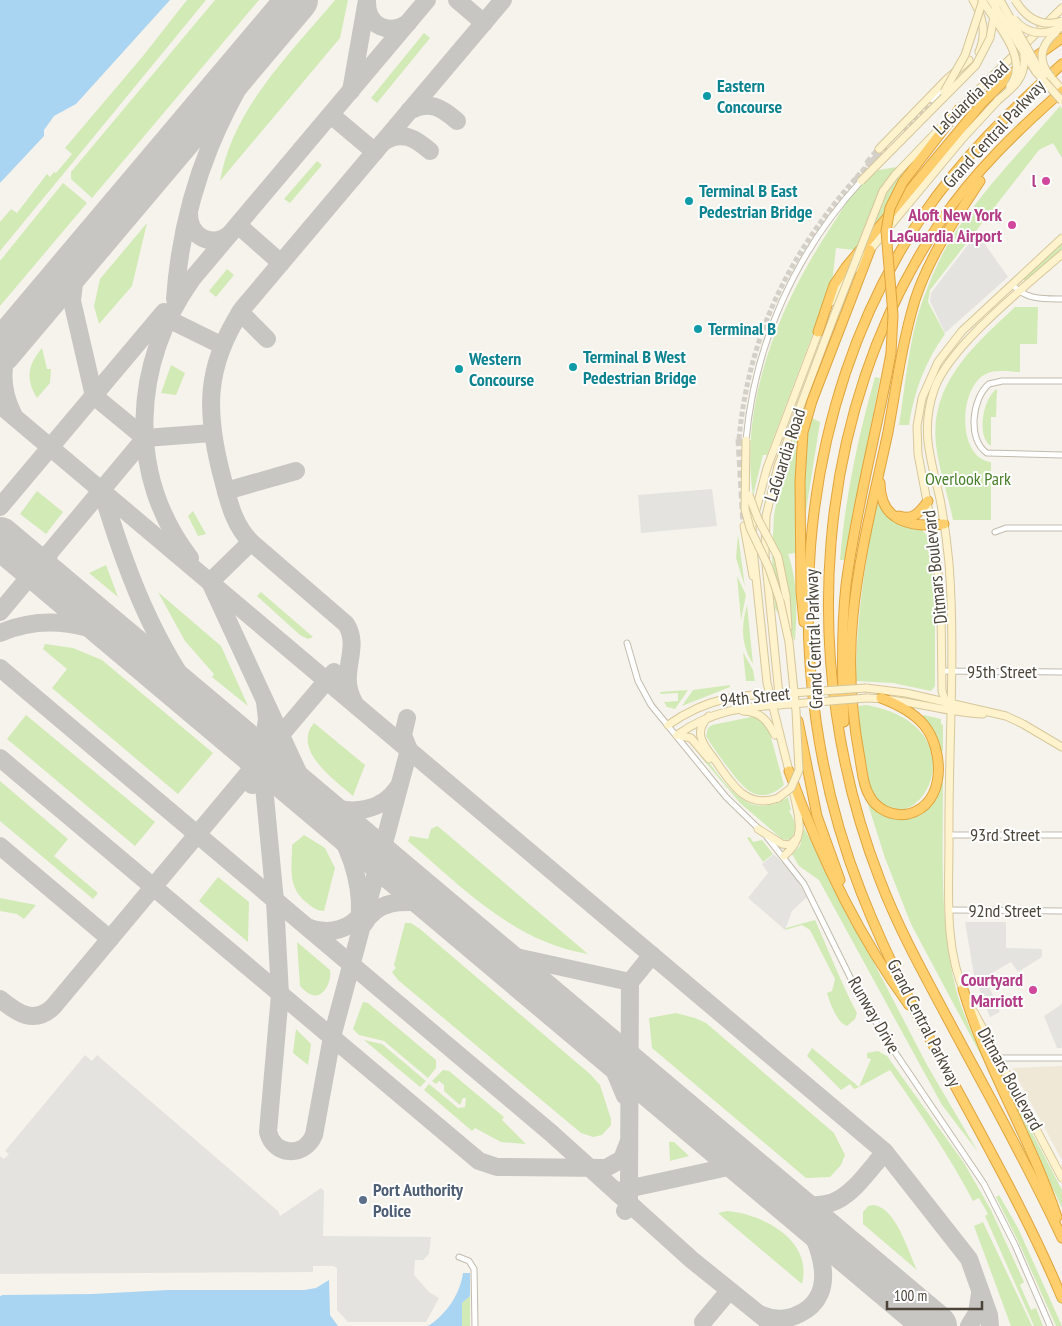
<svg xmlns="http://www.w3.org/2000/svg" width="1062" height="1326" font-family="'PT Sans Narrow',sans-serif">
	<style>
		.education { fill: #efe8d6 }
		.green { fill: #d2eab5 }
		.parking { fill: #e5e3e0 }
		.water { fill: #a9d4f2 }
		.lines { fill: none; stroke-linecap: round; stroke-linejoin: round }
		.taxiway { stroke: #c8c6c3; stroke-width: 18 }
		.runway { stroke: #c8c6c3; stroke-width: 42 }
		.street-tunnel { stroke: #d4d0c8; stroke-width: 5; stroke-dasharray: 5 2.5; stroke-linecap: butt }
		.secondary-tunnel { stroke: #d4d0c8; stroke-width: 7; stroke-dasharray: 7 3.5; stroke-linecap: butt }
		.street-casing { stroke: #c2bbae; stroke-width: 7 }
		.secondary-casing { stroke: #d6c79b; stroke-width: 9 }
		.highway-casing { stroke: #e0a43c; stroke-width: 11 }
		.street { stroke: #fff; stroke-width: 5 }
		.secondary { stroke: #fff3cd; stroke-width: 7 }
		.highway { stroke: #ffcf6e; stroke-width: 9 }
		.secondary-bridge-casing { stroke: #d6c79b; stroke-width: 9; stroke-linecap: butt }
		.highway-bridge-casing { stroke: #e0a43c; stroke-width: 11; stroke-linecap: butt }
		.secondary-bridge { stroke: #fff3cd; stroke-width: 7 }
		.highway-bridge { stroke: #ffcf6e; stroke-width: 9 }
		.culture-dot { fill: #0f9aa8; stroke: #fff; stroke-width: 2 }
		.hotel-dot { fill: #d1479c; stroke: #fff; stroke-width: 2 }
		.service-dot { fill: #5c6f8a; stroke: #fff; stroke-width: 2 }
		.labels { text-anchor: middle; stroke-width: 4; stroke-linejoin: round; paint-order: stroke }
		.culture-label { font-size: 18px; font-weight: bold; fill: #0d838f; stroke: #fff; text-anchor: start }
		.street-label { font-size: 18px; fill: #4b4439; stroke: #fff }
		.hotel-label { font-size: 18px; font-weight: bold; fill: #b23c85; stroke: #fff; text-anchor: end }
		.park-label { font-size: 18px; fill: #4a7f2a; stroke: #fff }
		.service-label { font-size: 18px; font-weight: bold; fill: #4e5e75; stroke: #fff; text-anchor: start }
	</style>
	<rect width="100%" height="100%" fill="#f6f3ec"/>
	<!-- education -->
	<path class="education" d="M1062,1066V1160L1012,1068Z"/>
	<!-- green -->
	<g class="green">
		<path d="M187,0H206L0,251V222L11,209L17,213L47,174L50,177L54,172L56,173L72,154L65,148L143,56Z"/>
		<path d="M215,0H259L92,198L71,179V172Z"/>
		<path d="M335,0H348L340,38L220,181C233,108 289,55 335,0Z"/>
		<path d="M424,33L430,38L377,103L371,98Z"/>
		<path d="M1060,106L1062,109V158L1053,143L1039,150L930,290L928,302L945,334C925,362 914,391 909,425H899C906,382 909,335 925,294C932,276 941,255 951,239C981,191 1023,149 1060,106Z"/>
		<path d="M317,161L322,165L290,203L284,199Z"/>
		<path d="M895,167L911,182L855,250L836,248L832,283L767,455H763L753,496C739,401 780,304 831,227C842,211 856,183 872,172C878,169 888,169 895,167Z"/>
		<path d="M63,183L87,203L0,306V261Z"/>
		<path d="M147,223L132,286L99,324L94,306L100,279Z"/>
		<path d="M1062,243V249L1026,282L1023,279Z"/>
		<path d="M227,269L234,275L216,297L209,291Z"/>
		<path d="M1015,307H1038L1037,344H1020V372C1010,372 995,369 986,374C959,386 956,458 991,462V520H953C948,495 939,470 936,445C929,383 975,345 1015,307Z"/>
		<path d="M42,348L47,369H51L50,383L37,398C25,378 28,365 42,348Z"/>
		<path d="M171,365L185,373L176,395L161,393Z"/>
		<path d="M875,377L880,378L846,560H840C845,498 858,437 875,377Z"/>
		<path d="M997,389L996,417H991V446C976,437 983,397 997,389Z"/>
		<path d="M810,417L820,422L806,511L804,512V454Z"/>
		<path d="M799,422L796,553L788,554C798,582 797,612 795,641L775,608L772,556L774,515L779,489Z"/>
		<path d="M37,491L63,512L46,534L20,514Z"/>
		<path d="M877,501H880L899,524L922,530L930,539L935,607V686L931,691L893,683L856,681C856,620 865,561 877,501Z"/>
		<path d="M193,511L206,534L198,536L188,516Z"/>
		<path d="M738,534L745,587L736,558Z"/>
		<path d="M106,565L118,597L89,573Z"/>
		<path d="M737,576L746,595L741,620Z"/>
		<path d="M158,592L221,646L248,706L212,677L214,674L185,641Z"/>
		<path d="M261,592L313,637L308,639L300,635L257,596Z"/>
		<path d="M747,605L753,664C741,645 741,627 747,605Z"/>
		<path d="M45,644L73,648L102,660L213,753L178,794L52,688L67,669L43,649Z"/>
		<path d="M743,652L753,670L755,681H746Z"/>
		<path d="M730,685V687L682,706L693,690Z"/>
		<path d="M688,690L675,709L667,707L664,702L678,701V693L661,694L660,692Z"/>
		<path d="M867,705C987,728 914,852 875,795C861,775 861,730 858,706Z"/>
		<path d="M26,715L155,822L135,846L7,739Z"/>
		<path d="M924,715L941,719V724L943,725V751H941L935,734L922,717Z"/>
		<path d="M756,716L767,723L784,785C757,809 742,786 726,765C719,756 712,746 706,736L708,728L712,725Z"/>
		<path d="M314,723L365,765L353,796C336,781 291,750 314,723Z"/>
		<path d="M703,755C726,783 747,824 788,797L791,810L789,811C794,819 798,826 792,837L788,840L782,839L740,803L702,758Z"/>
		<path d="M0,781L68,839L54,856L98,893L93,899L0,821Z"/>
		<path d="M941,782H943C943,851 939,922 956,989C962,1014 975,1037 984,1061L911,924L885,858L866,798L911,817Z"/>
		<path d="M437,826L440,828L588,954C514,942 463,888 408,841L410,836L428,839L431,829Z"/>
		<path d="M804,828L927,1065L978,1152L942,1105L819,880L799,866L792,854L800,846Z"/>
		<path d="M304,835L325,848L335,868L324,911C317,911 312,907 307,903C287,887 292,868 292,845Z"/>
		<path d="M750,837L753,842L762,840L773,854L763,862L747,838Z"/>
		<path d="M218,877L249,902L248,942L199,901Z"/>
		<path d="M0,898L36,905L24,919L17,914L0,911Z"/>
		<path d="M815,920C829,951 841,983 857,1013L855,1019L847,1026C837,1023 830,1003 827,993L832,991L835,979L810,930L802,925L785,930L786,928Z"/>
		<path d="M405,923H411L420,929L590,1074L600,1085L611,1119V1125L602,1135L593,1137L581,1133L398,980L392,972L396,968L394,965Z"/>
		<path d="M297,942L330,970C332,980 324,1001 310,994C307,993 303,989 300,986Z"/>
		<path d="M363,1002L368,1003L436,1060V1068L428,1078L384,1041L359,1035L353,1029Z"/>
		<path d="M676,1013L695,1018L706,1023L834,1133L845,1155L841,1165L830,1177L806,1178L652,1048L649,1018Z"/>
		<path d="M296,1029L311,1044L308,1065L293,1053Z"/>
		<path d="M364,1040L382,1044L426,1081L420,1087Z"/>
		<path d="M812,1048L859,1087L871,1059L867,1058V1053L878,1051L887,1056L964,1163L991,1210L1024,1282L1020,1285L1031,1310L1036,1308L1043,1326H1034L985,1216L988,1214L979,1198L973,1201C949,1155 920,1113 890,1070L859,1087L854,1089L850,1084L841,1090L807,1056Z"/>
		<path d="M443,1070L449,1071L504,1117L502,1120L526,1144L501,1142L475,1128L472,1131L424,1090L429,1084L458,1108L465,1107L466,1098H463L460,1105L444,1091V1085L439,1081L436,1084L432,1081Z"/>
		<path d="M1006,1083L1062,1190V1208L1005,1087Z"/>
		<path d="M669,1142H674L689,1156L670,1161Z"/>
		<path d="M999,1195L1018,1228L1062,1326H1056L1019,1243L996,1197Z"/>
		<path d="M874,1205C896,1208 908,1251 917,1270L863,1224V1212L868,1206Z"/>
		<path d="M727,1211C763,1214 813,1240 802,1284L718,1213Z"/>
		<path d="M983,1222L1032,1326H1011L974,1226Z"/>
		<path d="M470,1296V1326H462V1303Z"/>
	</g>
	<!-- parking -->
	<g class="parking">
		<path d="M977,233L1008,277L945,333L930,301L931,293Z"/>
		<path d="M712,489L717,526L641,533L638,495Z"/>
		<path d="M774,854L794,875L807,897L792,911L785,930L748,898L768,873L762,864Z"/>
		<path d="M965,922H1006V948L1042,949V957L1018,972L1011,962L985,977L1000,1012L990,1017L974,975Z"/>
		<path d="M1062,1004V1048H1057L1044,1016Z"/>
		<path d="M85,1055L92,1061L97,1055L278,1211L280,1216L321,1188L324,1191L323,1236L431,1237L429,1254L423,1260H415L414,1275L429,1292L439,1298L426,1322H348L337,1310V1268L333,1266H313V1272L0,1274V1156L4,1159L9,1154L5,1151Z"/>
	</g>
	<!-- water -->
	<g class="water">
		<path d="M0,0H170L76,104L54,116L44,130V136L0,183Z"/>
		<path d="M463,1273H470V1296L462,1303V1326H428C447,1314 460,1294 463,1273Z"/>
		<path d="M329,1280L330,1315L338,1326H0V1296L3,1295L92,1294L168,1290H304L316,1288Z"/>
	</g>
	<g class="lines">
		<!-- taxiway -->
		<g class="taxiway">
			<path d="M457,0L484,23"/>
			<path d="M367,2C367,27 389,35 408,23"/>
			<path d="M351,91L367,0"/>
			<path d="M409,111C429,100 441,107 457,121"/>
			<path d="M331,115L375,152"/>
			<path d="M383,142C402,130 415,138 430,151"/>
			<path d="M189,212C188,236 211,249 230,234"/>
			<path d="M238,225L281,263"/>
			<path d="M91,244L75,275L72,301L94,396L145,438"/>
			<path d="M175,299C183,186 223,101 287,11"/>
			<path d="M240,312L267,339"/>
			<path d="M168,319L221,345"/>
			<path d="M0,405L885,1152L969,1259L989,1315L990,1326"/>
			<path d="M13,414C0,388 0,362 14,336"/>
			<path d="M102,491C126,571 154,646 206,712"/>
			<path d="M226,491L296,471"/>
			<path d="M0,507L164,312"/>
			<path d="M0,536L4,541"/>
			<path d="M251,542L210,582L309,796C312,802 318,803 325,805C351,815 382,812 398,787"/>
			<path d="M49,553L46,569L51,581"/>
			<path d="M190,558C126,474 132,364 192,279L427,0"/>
			<path d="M0,612L145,438L212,433"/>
			<path d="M0,633C42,615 85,622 125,643"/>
			<path d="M0,668L551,1133L692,1260L774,1326"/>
			<path d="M354,702C337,673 362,649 346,624L251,542C234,525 229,503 223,480C205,413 204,367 243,308L503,0"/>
			<path d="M242,742L256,757L263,776L275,901L280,994L268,1132C274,1156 304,1158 314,1135L332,1037L409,750L403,735L407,718"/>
			<path d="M273,744L334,672"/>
			<path d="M0,758L479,1161L497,1167L606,1168L622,1159L629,1141"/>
			<path d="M252,785L287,780"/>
			<path d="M327,813C348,843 361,876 360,913"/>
			<path d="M0,846L110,939"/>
			<path d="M364,924C379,897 407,902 433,903"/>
			<path d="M307,927C329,936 352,930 365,909"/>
			<path d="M467,931L516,957L630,982"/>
			<path d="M0,999C17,1013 34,1025 53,1007L261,758L267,719L265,702"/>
			<path d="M587,1033L612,1065L625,1096"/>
			<path d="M618,1191L742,1164"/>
			<path d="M783,1198C838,1220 853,1189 885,1152"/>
			<path d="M625,1211L629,1204V1188L630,982L652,955"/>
			<path d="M762,1315C774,1320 787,1320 799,1314C842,1294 818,1240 800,1212"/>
			<path d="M703,1322L729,1291"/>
			<path d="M969,1326L977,1313L980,1294"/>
		</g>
		<!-- runway -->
		<g class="runway">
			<path d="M0,352L297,0"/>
			<path d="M0,538L936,1326"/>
		</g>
		<!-- street-tunnel -->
		<g class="street-tunnel">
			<path d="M903,130L932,100"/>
			<path d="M739,439C750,320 802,231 884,148"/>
		</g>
		<!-- secondary-tunnel -->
		<g class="secondary-tunnel">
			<path d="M867,164L879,149"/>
			<path d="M855,181L888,149"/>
			<path d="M739,439L744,526"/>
		</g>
		<!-- street casing -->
		<g class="street-casing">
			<g id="street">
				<path d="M932,100L945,86"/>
				<path d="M1012,284C1025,300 1043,299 1062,299"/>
				<path d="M1062,381H1002L989,384C972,398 967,440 987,453L1062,455"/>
				<path d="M746,440C755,343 795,253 861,181"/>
				<path d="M995,532L1006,528H1062"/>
				<path d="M627,643L638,681L651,705L726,797L759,829"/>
				<path d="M941,671L1062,672"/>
				<path d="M949,835H1062"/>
				<path d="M767,837L804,884L854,985L884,1036L984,1184L1015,1245L1050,1326"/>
				<path d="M949,910L1062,911"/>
				<path d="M998,1058H1062"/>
				<path d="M459,1257L469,1261L474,1269L475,1326"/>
			</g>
		</g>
		<!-- secondary casing -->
		<g class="secondary-casing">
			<g id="secondary">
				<path d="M973,0C983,17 987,33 979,52"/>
				<path d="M1051,77L1062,90"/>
				<path d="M960,108L1062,8"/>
				<path d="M879,149L946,80L969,60"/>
				<path d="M831,302L846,279L963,138L1001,97"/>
				<path d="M744,526L753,576"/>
				<path d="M786,596L788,628"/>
				<path d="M866,688L906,693L1006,716L1023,724L1062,747"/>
				<path d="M867,698C906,698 943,713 983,714"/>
				<path d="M780,705L765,554L766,516L778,466L834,316"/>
				<path d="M948,709L942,691L941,608L936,549L918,454L917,426L922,398L938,362L962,331L1062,238"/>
				<path d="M743,711C761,712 767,720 775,735"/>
				<path d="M709,716C703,722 699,729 701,737C703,746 710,753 715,760C731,783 746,810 778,798"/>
				<path d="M668,725C711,695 741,695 792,693"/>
				<path d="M677,735C715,708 747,707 792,704"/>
				<path d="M677,735L691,738L709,759"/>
				<path d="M790,775L767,683L753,549L752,525L767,468L820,328"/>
				<path d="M758,829L782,844L790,845L796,839"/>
				<path d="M784,856C808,836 798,816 793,790"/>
				<path d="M965,994C944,948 949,892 949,843C948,750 956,656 949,563C947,542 944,520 940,499C931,459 920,431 934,390C948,347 1027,285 1062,254"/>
				<path d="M974,1012L1062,1178"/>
			</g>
		</g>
		<!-- highway casing -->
		<g class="highway-casing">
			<g id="highway">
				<path d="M1062,64C1011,110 962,158 923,215C791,409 776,676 861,892C916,1033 1004,1159 1062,1298"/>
				<path d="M1062,91C1018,130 974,172 941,221C812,413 797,667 880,880C899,930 925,976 950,1023C988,1094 1028,1165 1062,1238"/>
				<path d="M818,332L834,285L846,267L983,102L1011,74L1062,38"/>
				<path d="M880,483C880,522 912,528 944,524"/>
				<path d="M899,516C913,521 920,512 928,501"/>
				<path d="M804,622L801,592L800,481L803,432L812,401L870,250"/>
				<path d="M881,698C897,704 913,712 924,725C944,749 947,805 908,814C892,817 876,809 869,795C863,785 862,771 860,759C851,711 848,663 853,615C859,554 875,493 888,432C896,388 902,343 915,300C929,257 955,219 980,181"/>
				<path d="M798,721L817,816L840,880"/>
				<path d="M844,722C842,677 841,631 846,585C856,507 877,431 891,353"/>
				<path d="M789,771C819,854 857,934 909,1005"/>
				<path d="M963,989C986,1068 1031,1139 1057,1217"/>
			</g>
		</g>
		<!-- street -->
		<use href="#street" class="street"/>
		<!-- secondary -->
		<use href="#secondary" class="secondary"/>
		<!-- highway -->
		<use href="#highway" class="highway"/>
		<!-- secondary-bridge casing -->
		<g class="secondary-bridge-casing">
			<g id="secondary-bridge">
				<path d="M982,0C996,24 1031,59 1010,86"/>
				<path d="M991,0L1036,72L1062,101"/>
				<path d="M1000,0L1043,76"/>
				<path d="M1015,0C1026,18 1041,28 1062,21"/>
				<path d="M1014,19C1027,35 1044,36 1062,27"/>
				<path d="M1051,77C1037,61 1040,46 1056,32"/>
				<path d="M944,92L965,55L983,0"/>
				<path d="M998,100C1013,88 1026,78 1024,56"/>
				<path d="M861,181L976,65L990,38L997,0"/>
				<path d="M834,316L883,191L895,175L944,124"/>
				<path d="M746,440L745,509L750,528L769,568L780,601L789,642L796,711L799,770L791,788L778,798"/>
				<path d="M749,495L758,519L778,557L786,596"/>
				<path d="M792,693L866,688"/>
				<path d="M792,704L867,698"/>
			</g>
		</g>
		<!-- highway-bridge casing -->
		<g class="highway-bridge-casing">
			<path id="highway-bridge" d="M891,353L893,315L886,231L890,208L903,182L960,108"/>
		</g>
		<!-- secondary-bridge -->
		<use href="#secondary-bridge" class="secondary-bridge"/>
		<!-- highway-bridge -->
		<use href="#highway-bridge" class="highway-bridge"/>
	</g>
	<!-- markers -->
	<g class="culture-dot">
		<circle cx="707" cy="96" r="5"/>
		<circle cx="689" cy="201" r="5"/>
		<circle cx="698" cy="329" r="5"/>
		<circle cx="573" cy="367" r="5"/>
		<circle cx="459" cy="369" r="5"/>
	</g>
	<g class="hotel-dot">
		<circle cx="1046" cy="181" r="5"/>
		<circle cx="1012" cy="225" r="5"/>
		<circle cx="1033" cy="990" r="5"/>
	</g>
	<circle class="service-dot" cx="363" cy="1200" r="5"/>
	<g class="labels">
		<!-- culture labels -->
		<g class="culture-label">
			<text x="717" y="92">Eastern<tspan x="717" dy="21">Concourse</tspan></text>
			<text x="699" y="197">Terminal B East<tspan x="699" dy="21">Pedestrian Bridge</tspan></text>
			<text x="708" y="335">Terminal B</text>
			<text x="583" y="363">Terminal B West<tspan x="583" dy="21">Pedestrian Bridge</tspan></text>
			<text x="469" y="365">Western<tspan x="469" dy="21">Concourse</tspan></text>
		</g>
		<!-- street labels -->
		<g class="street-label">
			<text transform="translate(971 98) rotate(-44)" y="6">LaGuardia Road</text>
			<text transform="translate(994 134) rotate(-47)" y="6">Grand Central Parkway</text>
			<text transform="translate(785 455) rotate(-72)" y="6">LaGuardia Road</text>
			<text transform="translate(935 567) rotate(-96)" y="6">Ditmars Boulevard</text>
			<text transform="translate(814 639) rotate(-92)" y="6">Grand Central Parkway</text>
			<text x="1002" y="678">95th Street</text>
			<text transform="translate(755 697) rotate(-6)" y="6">94th Street</text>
			<text x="1005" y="841">93rd Street</text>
			<text x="1005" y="917">92nd Street</text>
			<text transform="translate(874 1015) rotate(60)" y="6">Runway Drive</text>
			<text transform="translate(924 1023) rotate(63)" y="6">Grand Central Parkway</text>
			<text transform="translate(1010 1079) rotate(61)" y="6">Ditmars Boulevard</text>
		</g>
		<!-- hotel labels -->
		<g class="hotel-label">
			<text x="1036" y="187">l</text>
			<text x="1002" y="221">Aloft New York<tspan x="1002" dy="21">LaGuardia Airport</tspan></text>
			<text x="1023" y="986">Courtyard<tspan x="1023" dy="21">Marriott</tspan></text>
		</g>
		<!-- park labels -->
		<g class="park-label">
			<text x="968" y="485">Overlook Park</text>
		</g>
		<!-- service labels -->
		<g class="service-label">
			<text x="373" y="1196">Port Authority<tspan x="373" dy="21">Police</tspan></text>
		</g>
	</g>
	<!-- scale -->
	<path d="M887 1301v8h95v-8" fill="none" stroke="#4b4439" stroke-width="2.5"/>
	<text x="894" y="1301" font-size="15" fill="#4b4439" stroke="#ffffff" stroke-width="4" paint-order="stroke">100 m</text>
</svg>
